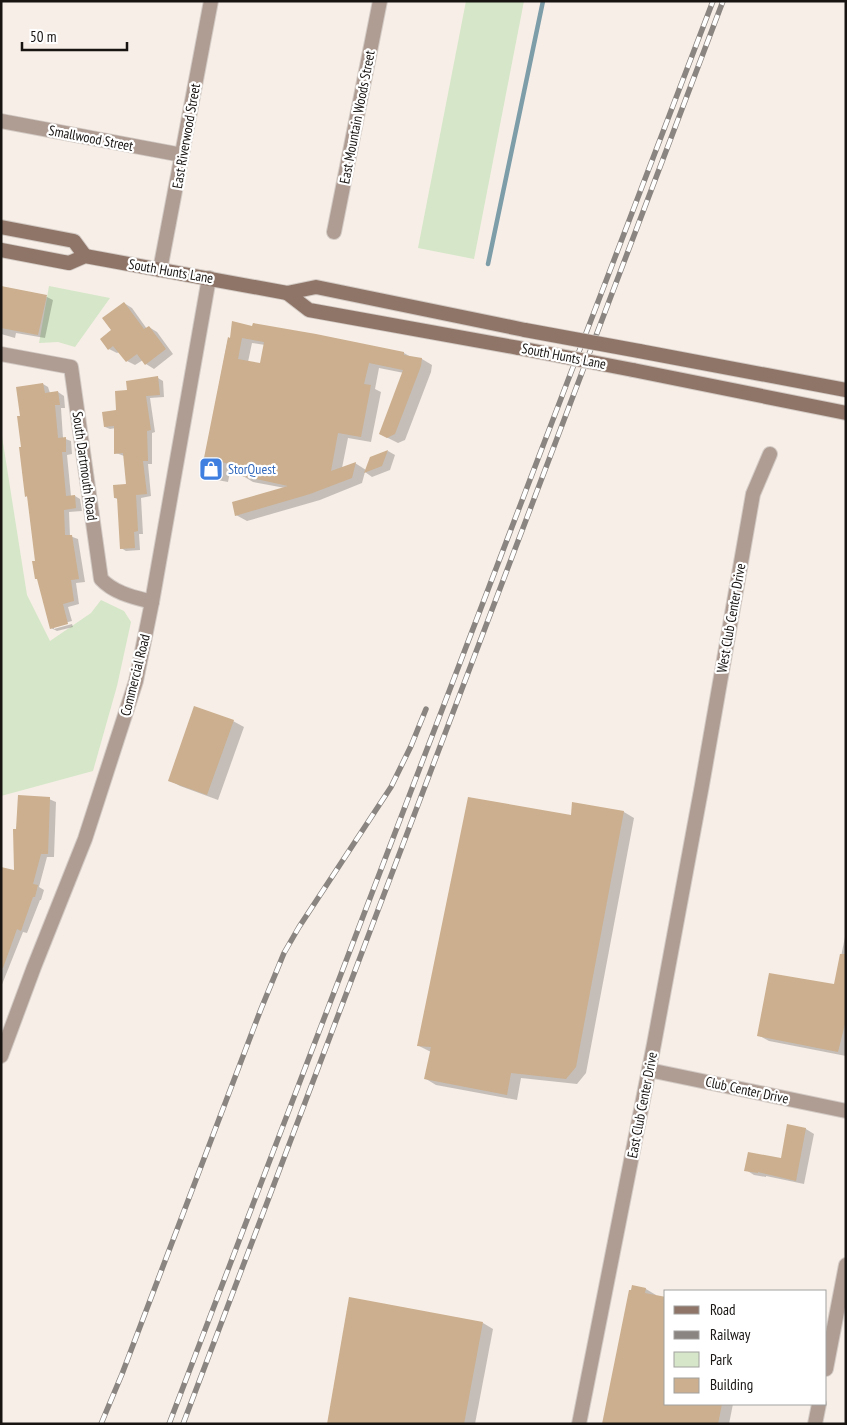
<svg xmlns="http://www.w3.org/2000/svg" width="847" height="1425" font-family="'PT Sans Narrow',sans-serif">
	<style>
		.green { fill: #d5e7c8 }
		.shadow { fill: #0003; fill-rule: evenodd }
		.lines { fill: none; stroke-linecap: round; stroke-linejoin: round }
		.stream { stroke: #7d9da9; stroke-width: 4.5 }
		.building { fill: #cbaf8e; fill-rule: evenodd }
		.minor-casing { stroke: #d3cbc5; stroke-width: 16 }
		.secondary-casing { stroke: #d3cbc5; stroke-width: 16 }
		.minor { stroke: #af9d94; stroke-width: 14 }
		.secondary { stroke: #8f7568; stroke-width: 14 }
		.rail-casing { stroke: #8b8581; stroke-width: 5.5 }
		.rail { stroke: #fff; stroke-width: 4; stroke-dasharray: 11; stroke-linecap: butt }
		.secondary-bridge-casing { stroke: #d3cbc5; stroke-width: 16; stroke-linecap: butt }
		.secondary-bridge { stroke: #8f7568; stroke-width: 14 }
		.labels { text-anchor: middle; stroke-width: 4.5; stroke-linejoin: round; paint-order: stroke }
		.street-label { font-size: 14px; fill: #171412; stroke: #fff }
		.shop-label { font-size: 14px; fill: #366cbe; stroke: #fff; text-anchor: start }
	</style>
	<rect width="100%" height="100%" fill="#f7eee7"/>
	<!-- green -->
	<g class="green">
		<path d="M466,1H524L474,259L418,248Z"/>
		<path d="M49,286L110,298L75,347L58,342L39,343Z"/>
		<path d="M1,430L27,595L50,641L91,613L101,600L124,611L131,622L117,686L93,771L1,796Z"/>
	</g>
	<!-- shadow -->
	<g class="shadow">
		<path d="M1,288L47,297L53,300L45,338L16,333L15,338L1,334Z"/>
		<path d="M124,303L132,308L147,329L149,327L157,332L173,354L154,369L146,364L143,360L135,365L127,361L119,352L117,353L109,349L113,330Z"/>
		<path d="M253,327L404,353L411,357L422,359L432,365L431,372L405,440L398,443L380,434L404,373L379,368L375,389L381,392L371,442L348,438L342,468L355,463L366,470L371,458L388,451L395,455L390,470L372,477L365,472L362,483L320,500L247,521L236,515L285,488L253,482L243,476L244,470L231,467L228,482L212,479L202,473L228,339ZM252,343L265,345L261,365L248,362Z"/>
		<path d="M158,378L163,381L164,397L150,398L155,432L152,433V464H148L151,496L141,498L143,534H139L140,550L126,551L121,548L119,500L115,498L127,485L124,456L116,453V428L110,429L105,427L118,411L128,392Z"/>
		<path d="M43,384L48,387L50,393L58,392L64,396L65,408H61L63,438L71,441L72,454L67,455L71,496H75L80,499L82,511L69,512L70,536L78,539L85,582L76,583L79,604L68,607L72,621L54,626V629L72,624L73,627L57,631L51,628L28,497L26,496L22,448L21,417Z"/>
		<path d="M233,721L244,727L218,800L180,786L169,780Z"/>
		<path d="M49,799L56,802L54,857H47L39,887L44,890L41,900H40L27,933L23,932L1,987V874L15,871L18,830Z"/>
		<path d="M573,803L624,812L634,818L586,1073L577,1084L521,1078L517,1100L436,1085L426,1079L431,1052L419,1046L572,817Z"/>
		<path d="M846,932V1056L769,1041L758,1035L835,986Z"/>
		<path d="M788,1126L806,1129L814,1134L804,1184L766,1176V1177L754,1175L746,1170L782,1160Z"/>
		<path d="M633,1286L646,1289L656,1295L666,1404H733L729,1424H603Z"/>
		<path d="M483,1323L493,1329L475,1424H327Z"/>
	</g>
	<g class="lines">
		<!-- stream -->
		<path class="stream" d="M488,264L543,1"/>
	</g>
	<!-- building -->
	<g class="building">
		<path d="M1,286L47,295L38,335L1,328Z"/>
		<path d="M124,302L144,329L149,326L166,349L145,365L137,354L126,362L113,346L108,350L100,339L111,330L102,318Z"/>
		<path d="M232,321L252,326L253,323L316,334L404,352V355L422,358L421,366L395,434L387,438L379,434L403,370L369,363L364,384L371,385L361,437L338,433L331,471L356,462L352,478L310,494L235,516L232,502L288,486L242,476L243,467L221,462L218,477L201,473L228,337L230,338ZM242,338L264,342L260,363L238,359Z"/>
		<path d="M158,376L160,395L146,396L151,430L147,431L148,461H143L147,494L136,495L138,531L134,532L135,548L120,549L117,498H114L113,485L126,484L123,453L114,454V426L104,427L102,412L116,410L115,391L127,390L126,381Z"/>
		<path d="M43,383L45,393L58,391L60,405H55L58,438L66,437V452H62L66,496L75,495L76,508L64,510L65,535H72L79,579L71,580L74,601L63,604L68,624L50,629L37,579H35L32,561H35L27,496L25,497L19,447H21L17,416H20L16,387Z"/>
		<path d="M388,450L382,466L364,473L370,457Z"/>
		<path d="M194,706L234,720L207,795L168,781Z"/>
		<path d="M18,795L50,797L48,854H41L33,884L38,885L35,897H33L21,931L17,929L3,968L1,967V867L14,870L13,829H16Z"/>
		<path d="M468,797L571,815L572,802L624,811L576,1067L566,1079L511,1073L507,1095L424,1079L431,1047L417,1046Z"/>
		<path d="M840,954H846V1020L838,1052L757,1036L769,973L834,984Z"/>
		<path d="M787,1124L806,1128L796,1181L758,1172V1173L744,1171L748,1152L781,1158Z"/>
		<path d="M632,1285L646,1288L645,1293L666,1297V1404H722L718,1424H602L629,1290H631Z"/>
		<path d="M349,1297L483,1322L464,1424H327Z"/>
	</g>
	<g class="lines">
		<!-- minor casing -->
		<g class="minor-casing">
			<g id="minor">
				<path d="M1,121L182,155"/>
				<path d="M334,232L380,1"/>
				<path d="M160,270L211,1"/>
				<path d="M1,354L71,367L101,579C114,593 133,597 152,602"/>
				<path d="M1,1056L34,967L85,839L136,681L152,602L209,278"/>
				<path d="M649,1070L846,1111"/>
				<path d="M826,1369L846,1265"/>
				<path d="M579,1424L654,1044L702,785L753,494L770,454"/>
				<path d="M815,1424L819,1404"/>
			</g>
		</g>
		<!-- secondary casing -->
		<g class="secondary-casing">
			<g id="secondary">
				<path d="M1,227L74,241L85,256"/>
				<path d="M1,250L69,263L85,256L287,293L316,287L525,330"/>
				<path d="M287,293L309,310L519,348"/>
				<path d="M639,351L846,390"/>
				<path d="M633,370L846,413"/>
			</g>
		</g>
		<!-- minor -->
		<use href="#minor" class="minor"/>
		<!-- secondary -->
		<use href="#secondary" class="secondary"/>
		<!-- rail casing -->
		<g class="rail-casing">
			<g id="rail">
				<path d="M101,1424L122,1374L261,1009L284,953L299,927L391,787L411,746L426,709"/>
				<path d="M169,1424L713,1"/>
				<path d="M183,1424L723,1"/>
			</g>
		</g>
		<!-- rail -->
		<use href="#rail" class="rail"/>
		<!-- secondary-bridge casing -->
		<g class="secondary-bridge-casing">
			<g id="secondary-bridge">
				<path d="M525,330L639,351"/>
				<path d="M519,348L633,370"/>
			</g>
		</g>
		<!-- secondary-bridge -->
		<use href="#secondary-bridge" class="secondary-bridge"/>
	</g>
	<!-- icons -->
	<defs>
		<g id="shop-square" transform="scale(1.25)"><rect x="-9" y="-9" width="18" height="18" rx="4" fill="#3f7fe0" stroke="#fff"/><path d="M-5-2.5h2.3a2.7 3.5 0 0 1 5.4 0H5L5.5 6h-11ZM-1.5-2.5h3a1.5 2.3 0 0 0-3 0Z" fill="#fff"/></g>
	</defs>
	<g fill-rule="evenodd">
		<use href="#shop-square" x="211" y="469"/>
	</g>
	<g class="labels">
		<!-- street labels -->
		<g class="street-label">
			<text transform="translate(357 117) rotate(-79)" y="5">East Mountain Woods Street</text>
			<text transform="translate(186 136) rotate(-80)" y="5">East Riverwood Street</text>
			<text transform="translate(91 138) rotate(11)" y="5">Smallwood Street</text>
			<text transform="translate(171 271) rotate(10)" y="5">South Hunts Lane</text>
			<text transform="translate(564 356) rotate(11)" y="5">South Hunts Lane</text>
			<text transform="translate(85 466) rotate(82)" y="5">South Dartmouth Road</text>
			<text transform="translate(731 618) rotate(-80)" y="5">West Club Center Drive</text>
			<text transform="translate(135 675) rotate(-76)" y="5">Commercial Road</text>
			<text transform="translate(747 1090) rotate(12)" y="5">Club Center Drive</text>
			<text transform="translate(642 1105) rotate(-79)" y="5">East Club Center Drive</text>
		</g>
		<!-- shop labels -->
		<g class="shop-label">
			<text x="228" y="474">StorQuest</text>
		</g>
	</g>
	<!-- border -->
	<rect width="847" height="1425" fill="none" stroke="#171412" stroke-width="5"/>
	<!-- legend -->
	<rect x="664" y="1290" width="162" height="115" fill="#ffffff" stroke="#a2a1a0"/>
	<rect x="674" y="1306" width="25" height="8" fill="#8f7568" stroke="#a2a1a0"/>
	<text x="710" y="1315" font-size="15" fill="#171412">Road</text>
	<rect x="674" y="1331" width="25" height="8" fill="#8b8581" stroke="#a2a1a0"/>
	<text x="710" y="1340" font-size="15" fill="#171412">Railway</text>
	<rect x="674" y="1352" width="25" height="15" fill="#d5e7c8" stroke="#a2a1a0"/>
	<text x="710" y="1365" font-size="15" fill="#171412">Park</text>
	<rect x="674" y="1378" width="25" height="15" fill="#cbaf8e" stroke="#a2a1a0"/>
	<text x="710" y="1390" font-size="15" fill="#171412">Building</text>
	<!-- scale -->
	<path d="M22 42v8h105v-8" fill="none" stroke="#171412" stroke-width="2.5"/>
	<text x="30" y="42" font-size="15" fill="#171412" stroke="#ffffff" stroke-width="4" paint-order="stroke">50 m</text>
</svg>
